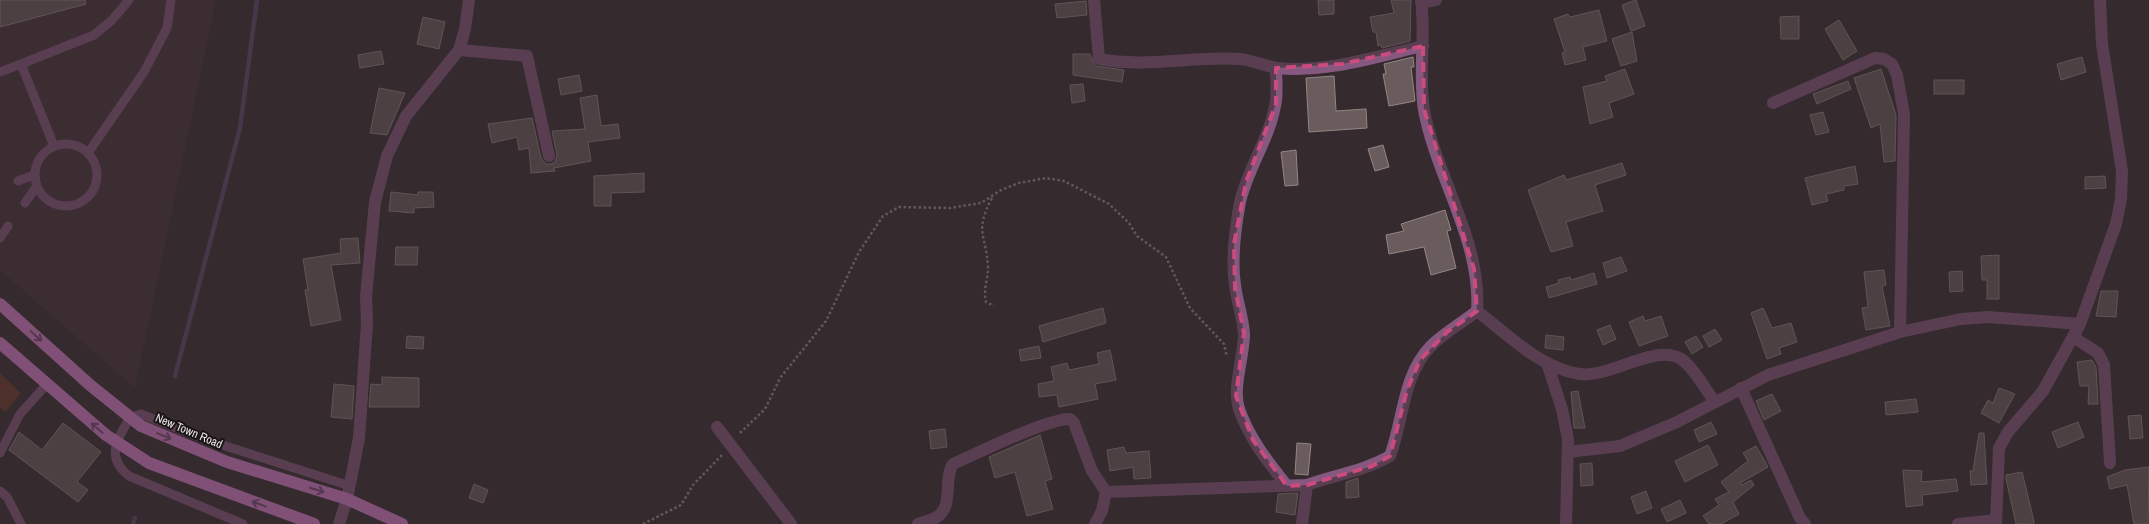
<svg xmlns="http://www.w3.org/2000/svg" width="2149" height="524" font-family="'Archivo Narrow',sans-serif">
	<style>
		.built { fill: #433138 }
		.green { fill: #6c3826 }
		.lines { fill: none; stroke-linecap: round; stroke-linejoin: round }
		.stream { stroke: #5f456c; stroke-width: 4.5 }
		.building { fill: #6a5c5c; stroke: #958686 }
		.path { stroke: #998f93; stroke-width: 2.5; stroke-dasharray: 2.5 2.5; stroke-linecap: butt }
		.service { stroke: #86587f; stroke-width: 9 }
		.minor { stroke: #86587f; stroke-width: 12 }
		.primary { stroke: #dd7ed1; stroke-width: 12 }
		.oneway { stroke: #7b4974 }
		.marked { fill: none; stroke: #cc4b7e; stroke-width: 4; stroke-dasharray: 10 6; stroke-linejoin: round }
		.labels { text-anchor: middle; stroke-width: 4; stroke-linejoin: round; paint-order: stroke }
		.street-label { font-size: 12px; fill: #ece4e7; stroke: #191416 }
	</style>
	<rect width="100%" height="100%" fill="#352a2e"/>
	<!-- built -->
	<path class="built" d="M0,0H216L135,388L0,270Z"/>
	<!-- green -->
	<path class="green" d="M0,373L21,393L5,412L0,407Z"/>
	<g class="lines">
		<!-- stream -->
		<g class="stream">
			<path d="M175,376L240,128L257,0"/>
			<path d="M133,524L135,518"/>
		</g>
	</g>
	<!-- building -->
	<g class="building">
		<path d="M0,0H85L86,4L0,27Z"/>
		<path d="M1318,0H1334V14L1319,15Z"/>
		<path d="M1391,0H1411L1410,41L1382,48L1381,45L1378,46L1376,32H1373L1370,17L1394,13Z"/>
		<path d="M1636,0L1645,26L1631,31L1622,5Z"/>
		<path d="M1086,1L1087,15L1057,18L1055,4Z"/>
		<path d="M1599,10L1607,41L1583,47L1586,60L1565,65L1562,53L1565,52L1554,19L1568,14L1570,17Z"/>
		<path d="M1799,16V39H1781L1780,17Z"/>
		<path d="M423,17L445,22L439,49L417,44Z"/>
		<path d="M1839,20L1857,51L1843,60L1825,29Z"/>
		<path d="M1632,32L1637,61L1621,66L1612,39Z"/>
		<path d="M381,51L384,64L360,68L358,55Z"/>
		<path d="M1073,54H1090L1095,66L1124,70L1122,82L1073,75Z"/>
		<path d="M1413,57L1414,67H1411L1415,101L1389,106L1383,74H1386L1384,64Z"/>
		<path d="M2082,57L2086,72L2061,80L2057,64Z"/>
		<path d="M1625,69L1634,94L1609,103L1613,117L1590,124L1583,87L1607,81L1605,76Z"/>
		<path d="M1881,69L1896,115L1895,161L1884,162L1880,124L1871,128L1854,78Z"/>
		<path d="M579,75L582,91L561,95L558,79Z"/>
		<path d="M1334,76L1336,111L1366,109L1367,128L1309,132L1306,78Z"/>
		<rect x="1934" y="80" width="30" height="14"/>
		<path d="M1848,81L1851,89L1817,104L1813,94Z"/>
		<path d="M1083,84L1085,101L1072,103L1070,85Z"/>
		<path d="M379,88L405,93L387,135L370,133Z"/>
		<path d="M597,95L601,126L618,124L620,138L588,142L591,161L554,168L555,171L531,173L529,148L519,150L517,137L492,143L488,124L532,118L541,158L546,164H551L555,162L557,155L552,131L585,129L580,98Z"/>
		<path d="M1823,112L1829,132L1816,135L1810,115Z"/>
		<path d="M1383,145L1389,167L1375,171L1368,149Z"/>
		<path d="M1296,150L1298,185L1285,186L1281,152Z"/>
		<path d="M1622,163L1626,175L1595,185L1603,211L1566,222L1573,246L1551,252L1528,190L1564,175L1566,180Z"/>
		<path d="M1855,166L1858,184L1844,186V190L1826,194L1828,201L1812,205L1805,178Z"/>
		<path d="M644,173V192L611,193V206H594V176Z"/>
		<path d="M2105,176L2106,188L2085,189V177Z"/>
		<path d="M391,192L418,195V192H433L434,207L414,208V213L389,211Z"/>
		<path d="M1445,210L1451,230L1447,231L1456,268L1431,275L1424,247L1389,254L1386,235L1404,231L1401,224Z"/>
		<path d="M358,238L360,263L331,265L341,320L311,326L305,290H308L303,259L341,253L340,239Z"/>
		<path d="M396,247H418L417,265H395Z"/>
		<path d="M1999,255V299H1987V280H1982L1981,256Z"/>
		<path d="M1621,257L1627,271L1607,278L1603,263Z"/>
		<path d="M1884,270L1886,285L1882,286L1890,326L1866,330L1862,308L1868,307L1864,272Z"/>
		<path d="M1962,271L1963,291L1950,292L1949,272Z"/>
		<path d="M1594,273L1597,284L1549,298L1546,287L1559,283L1558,280L1570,277L1571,280Z"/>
		<path d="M2101,291H2118L2116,317L2096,316Z"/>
		<path d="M1103,308L1106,323L1043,342L1039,326Z"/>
		<path d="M1763,308L1772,328L1791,323L1797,342L1779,348L1781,354L1767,359L1751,313Z"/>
		<path d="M1643,316L1645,321L1661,316L1668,336L1639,346L1629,322Z"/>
		<path d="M1610,325L1616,339L1603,345L1597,330Z"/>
		<path d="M1715,329L1722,340L1709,347L1703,336Z"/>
		<path d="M1546,335L1564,337L1563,350L1545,348Z"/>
		<path d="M407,336L424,337L423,349L406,348Z"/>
		<path d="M1696,336L1703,347L1692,354L1685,342Z"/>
		<path d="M1039,346L1041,358L1021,361L1019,350Z"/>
		<path d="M1110,350L1116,380L1095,384L1098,399L1059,407L1057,395L1039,397L1038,384L1054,381L1051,367L1067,363L1069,370L1099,364L1097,353Z"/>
		<path d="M2092,360L2096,367L2098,404H2088L2089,386H2080L2077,362Z"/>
		<path d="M382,377L419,378V407H369L371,384L382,385Z"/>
		<path d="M334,384L354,386L352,419L331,417Z"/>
		<path d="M1999,388L2015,394L1999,423L1981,413L1988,400L1993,403Z"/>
		<path d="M1578,391L1585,428H1574L1571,392Z"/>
		<path d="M1772,394L1781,411L1764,420L1756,401Z"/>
		<path d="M1916,399L1918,412L1886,415L1885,402Z"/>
		<path d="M2141,415L2143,438L2130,439L2128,416Z"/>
		<path d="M1711,422L1717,434L1699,442L1694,430Z"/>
		<path d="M2078,422L2084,437L2058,448L2052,432Z"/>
		<path d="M63,423L101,452L77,482L88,490L78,502L9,450L19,432L42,450Z"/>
		<path d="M945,429L947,447L931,449L929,431Z"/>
		<path d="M1979,433H1984L1987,484L1971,485L1970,471H1973Z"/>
		<path d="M1040,435L1052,479L1045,481L1053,509L1027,516L1015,472L995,478L989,457Z"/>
		<path d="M1297,443L1311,444L1308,475L1295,474Z"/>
		<path d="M1708,445L1718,465L1685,482L1675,461Z"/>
		<path d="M1756,446L1768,467L1740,483L1742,485L1751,480L1754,485L1733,502L1739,514L1721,524H1709L1703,516L1719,505L1715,499L1729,492L1721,482L1748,461L1743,453Z"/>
		<path d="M1124,447L1126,453L1149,451L1151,478L1134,479L1133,467L1110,471L1107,450Z"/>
		<path d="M1592,463L1593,485L1581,486L1580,464Z"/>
		<path d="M2149,467L2148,524H2134L2127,485L2110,489L2107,477L2125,470Z"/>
		<path d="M1903,470L1922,471L1921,482L1956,479L1958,491L1922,495L1923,505L1906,507Z"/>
		<path d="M2022,472L2033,517L2034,524H2016L2006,479V475Z"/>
		<path d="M1358,478L1359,497L1346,498V482Z"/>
		<path d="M474,484L488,490L483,503L469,498Z"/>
		<path d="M1646,491L1652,508L1637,514L1631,497Z"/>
		<path d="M1298,493L1295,515L1276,512L1278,494Z"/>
		<path d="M1680,500L1686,513L1667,522L1661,509Z"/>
	</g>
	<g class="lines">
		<!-- path -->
		<g class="path">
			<path d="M992,198C974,232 986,234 988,267C988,279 983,290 986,302L994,306"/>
			<path d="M740,433L765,409L780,378L826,321L859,252L883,216L899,207L950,208L981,203L1001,190L1019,183L1046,178L1064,181L1109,204L1129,223L1137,236L1166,257L1190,308L1224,344L1227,357"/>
			<path d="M643,524L681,505L693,485L722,455"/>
		</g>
		<!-- service -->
		<g class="service">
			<path d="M0,72L21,64"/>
			<circle cx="66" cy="175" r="31"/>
			<path d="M54,146L21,64L94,35L112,20L129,0"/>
			<path d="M88,153L144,72L167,28L171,0"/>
			<path d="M18,181L34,175"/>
			<path d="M25,203L36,187"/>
			<path d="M0,238L8,226"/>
			<path d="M0,453L20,414L47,384"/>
			<path d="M0,491L7,497L21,524"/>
			<path d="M243,524L129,476C105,457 117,439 130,418L141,414L207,440L350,486"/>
		</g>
		<!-- minor -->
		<g class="minor">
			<path d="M1094,0L1099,59C1146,68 1193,56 1240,59C1252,60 1264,66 1277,68C1326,73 1375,57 1423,46"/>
			<path d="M1422,3L1436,0"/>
			<path d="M459,50L527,56L549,156"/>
			<path d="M1276,68C1276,80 1278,94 1275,106C1269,139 1248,168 1240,202C1235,229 1231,258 1235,285C1237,302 1243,317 1244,334C1244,358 1232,387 1239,409C1249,438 1268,462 1287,486"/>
			<path d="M1773,103L1875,58L1884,59L1892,64L1897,75L1904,114L1900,332"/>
			<path d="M1477,311C1507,334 1540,368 1579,374C1611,379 1660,339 1685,362C1697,373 1705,389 1715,402"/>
			<path d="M2073,337L2098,353L2104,365L2110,463"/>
			<path d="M1547,363L1562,409L1568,439L1566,524"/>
			<path d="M1741,388L1800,518L1805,524"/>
			<path d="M717,427L791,524"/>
			<path d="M1568,452L1620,446L1677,422L1768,375L1900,332L1961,319L1988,317L2080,324"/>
			<path d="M339,524L347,499L359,438L367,323L366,296L375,202L387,156L406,116L459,50L465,29L469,0"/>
			<path d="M918,524C924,522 932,520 937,517C954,506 943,479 953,464C978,453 1046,419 1070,419L1074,423L1092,471L1106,492L1307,485C1334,475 1364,471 1390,456C1404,419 1402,376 1431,346C1445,332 1462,323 1477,311C1482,242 1436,176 1424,110C1418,74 1426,36 1421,0"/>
			<path d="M1095,524L1102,511L1106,492"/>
			<path d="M1302,524L1307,485"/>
			<path d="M1958,524L1996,520"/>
			<path d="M1996,524L1999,448L2008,432L2043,391L2080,324L2116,224L2121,199L2122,171L2102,44L2100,0"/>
		</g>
		<!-- primary -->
		<g class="primary">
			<path d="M0,304L90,385L141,426L227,462L347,499L402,524"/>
			<path d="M0,343L106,435L149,463L314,524"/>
		</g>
	</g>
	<!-- one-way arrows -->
	<defs><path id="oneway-shaft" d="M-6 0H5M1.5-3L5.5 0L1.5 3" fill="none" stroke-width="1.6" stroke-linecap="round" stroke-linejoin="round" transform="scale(1.25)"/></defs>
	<g class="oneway">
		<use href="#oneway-shaft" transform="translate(36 336) rotate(42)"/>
		<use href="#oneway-shaft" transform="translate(97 428) rotate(-139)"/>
		<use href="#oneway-shaft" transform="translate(164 436) rotate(23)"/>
		<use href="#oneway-shaft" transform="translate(317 490) rotate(17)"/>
		<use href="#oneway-shaft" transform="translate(259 504) rotate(-160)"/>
	</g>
	<!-- marked area -->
	<path d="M0 0H2149V524H0ZM1423,46L1424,109L1474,269L1477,311L1447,332L1420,360L1407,390L1390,456L1372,466L1307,485L1287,486L1253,440L1236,396L1244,333L1235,288L1234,244L1246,182L1276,104V68L1342,64Z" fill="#352a2e" fill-opacity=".55" fill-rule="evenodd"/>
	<path class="marked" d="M1423,46L1424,109L1474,269L1477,311L1447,332L1420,360L1407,390L1390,456L1372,466L1307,485L1287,486L1253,440L1236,396L1244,333L1235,288L1234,244L1246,182L1276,104V68L1342,64Z"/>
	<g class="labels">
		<!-- street labels -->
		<g class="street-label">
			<text transform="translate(189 431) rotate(23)" y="4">New Town Road</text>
		</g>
	</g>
</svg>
